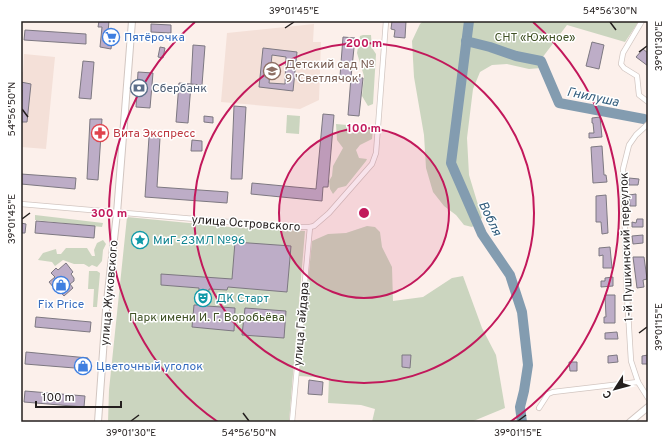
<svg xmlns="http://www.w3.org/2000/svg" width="669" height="443" font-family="Overpass,sans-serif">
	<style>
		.built { fill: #f4e0d8 }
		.green { fill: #cbd5bf }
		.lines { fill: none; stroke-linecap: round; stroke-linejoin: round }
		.river { stroke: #839cb0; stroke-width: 10 }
		.building { fill: #bdadc7; stroke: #7d7881; fill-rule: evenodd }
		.street-casing { stroke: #d2c6c1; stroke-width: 6 }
		.secondary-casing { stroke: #d2c6c1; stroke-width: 8 }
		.street { stroke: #fff; stroke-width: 4.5 }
		.secondary { stroke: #fff; stroke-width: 6 }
		.ticks { fill: none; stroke: #241f1e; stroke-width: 1.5 }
		.ring { fill: none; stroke: #c2185b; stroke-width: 2 }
		.labels { text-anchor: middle; stroke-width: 3; stroke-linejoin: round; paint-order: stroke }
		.shop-label { font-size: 12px; fill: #366cbe; stroke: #fff; text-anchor: start }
		.park-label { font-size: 12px; fill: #405226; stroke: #fff }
		.education-label { font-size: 12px; fill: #785e54; stroke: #fff; text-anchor: start }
		.service-label { font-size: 12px; fill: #4e5e75; stroke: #fff; text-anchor: start }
		.health-label { font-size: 12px; fill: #be3a42; stroke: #fff; text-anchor: start }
		.street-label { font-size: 12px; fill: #241f1e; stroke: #fff }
		.culture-label { font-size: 12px; fill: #0d838f; stroke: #fff; text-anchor: start }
		.water-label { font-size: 13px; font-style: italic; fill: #305b7b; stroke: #fff }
		.centre { fill: #c2185b; stroke: #fff; stroke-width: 2 }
		.ring-label { font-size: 12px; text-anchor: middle; font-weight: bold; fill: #c2185b; stroke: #fff; stroke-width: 3; stroke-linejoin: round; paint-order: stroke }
		.neatline { fill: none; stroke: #241f1e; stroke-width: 1.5 }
		.ticks-label { font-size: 10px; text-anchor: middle; fill: #241f1e }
	</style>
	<rect width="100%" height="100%" fill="#fcf0eb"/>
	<!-- built -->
	<g class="built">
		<path d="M314,24L313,42H321L319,100L300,109L221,102L227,33Z"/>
		<path d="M24,54L55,57L46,149L21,147V72H23Z"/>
	</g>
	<!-- green -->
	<g class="green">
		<path d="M423,21H639L625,42L567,25L542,58L541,68L529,69L507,64L492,65L480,72L473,89L467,138L469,175L482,218L472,227L464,225L456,215L444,206L433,192L426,168L424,135L414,77L412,41L420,24Z"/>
		<path d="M363,35H371L372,48L376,54L373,104L368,106L362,96L364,76L357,53L360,36Z"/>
		<path d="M287,115L300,116L299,134L286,133Z"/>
		<path d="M336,124L347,125L349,134L357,132L361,128L365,129L370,127L373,130L372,139L360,145L356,150L359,158L367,159L366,161L346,186L338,188L333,194L330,189L329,181L332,176L333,166L343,148L337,140Z"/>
		<path d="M35,215L103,223L102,227L35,220Z"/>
		<path d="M127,217L230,227L305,231L289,422H108L109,390Z"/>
		<path d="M367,226L375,227L380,232L382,247L392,267L393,301L423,297L452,278L463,276L482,328L496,355L505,408L471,422H372L375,409L361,405L328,403L329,378L299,376L312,241L328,234L346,233Z"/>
		<path d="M103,240L106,244L103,250L102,261L97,267L92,265L89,267L84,264H74L63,260L55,266L52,262L38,260L43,253L56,249L57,254H61L66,248H87L92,256H95L94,250L97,243Z"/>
		<path d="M89,271H97L100,273L97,307H93L94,289H88Z"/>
	</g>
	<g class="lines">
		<!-- river -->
		<g class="river">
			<path d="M469,21L451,163L482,234L510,275L522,312L528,365L524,391L520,407L522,422"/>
			<path d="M466,41L490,47L516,56L541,61L559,103L644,119L648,121"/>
		</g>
	</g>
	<!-- building -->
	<g class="building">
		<path d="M99,21H109L108,32H113L111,49L100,47L102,27H98Z"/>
		<path d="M392,21H406L405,38L394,37L395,30L391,29Z"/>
		<path d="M151,24L171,25V33L151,32Z"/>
		<path d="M25,30L86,34V44L24,40Z"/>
		<path d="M343,37L355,38L351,77L340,76Z"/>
		<path d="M592,42L604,45L599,69L586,66Z"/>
		<path d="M193,45L205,46L202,85L191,84Z"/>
		<path d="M160,47L165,48L163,58L158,57Z"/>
		<path d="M263,48L297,52L293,91L259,87ZM272,55L286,57L285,84L269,83Z"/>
		<path d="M643,49L648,53V66L636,57Z"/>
		<path d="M83,61L94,62L91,99L79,98Z"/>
		<path d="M138,72L153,73L150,108L136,107Z"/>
		<path d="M351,77L363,78L359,116L348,115Z"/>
		<path d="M21,82L31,84L27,122H21L22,90H21Z"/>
		<path d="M179,83L191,84L188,123L176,122Z"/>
		<path d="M234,106L246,107L242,179H231Z"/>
		<path d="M323,114L334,115L328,187H323L322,201L251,194L252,183L316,189Z"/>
		<path d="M204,116L213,117V123L204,122Z"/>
		<path d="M600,117L602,137L589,138V133H594L593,123H592V118Z"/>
		<path d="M90,119H102L98,180L87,179Z"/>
		<path d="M149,137L160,138L157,187L228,192L227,203L145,197Z"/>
		<path d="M192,140L202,141V151H191Z"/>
		<path d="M602,146L604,175H606L607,182L593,183L591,147Z"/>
		<path d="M21,174L76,178L75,189L21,184Z"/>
		<path d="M629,178L639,179L638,185H629Z"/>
		<path d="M636,194V206H630L629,195Z"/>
		<path d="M606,195L608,233L602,234L601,222H596V196Z"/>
		<path d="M637,219H643V227H632V222L636,223Z"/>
		<path d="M36,221L95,226L94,238L35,233Z"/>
		<path d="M21,223L26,224L25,233H21Z"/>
		<path d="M643,235V243L633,244L632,236Z"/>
		<path d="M235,242L291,246L287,292L228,287L227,290L209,289L207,306L235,308L234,331L192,327L194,305H198L199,288L161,285V274L232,279Z"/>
		<path d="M610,247L612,268H603V255L599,256V248Z"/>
		<path d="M633,257H644L647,279L643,280L644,287L637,288Z"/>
		<path d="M66,263L73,272L71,274L74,278V281L70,284L73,288L64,296L56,287L54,288L49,282L55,277L51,273L56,268L58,270Z"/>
		<path d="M613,277V286L601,287V281H605V278Z"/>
		<path d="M605,295H615V323H604V317H606Z"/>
		<path d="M245,308L286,311L284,338L242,335Z"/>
		<path d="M36,317L91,322L90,332L35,327Z"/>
		<path d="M617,332L618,339H605V333Z"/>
		<path d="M26,352L88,358L87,369L25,364Z"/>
		<path d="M402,355H411L410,368L402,367Z"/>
		<path d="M617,355L618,362L608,363V356Z"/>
		<path d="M648,355V364H642V356Z"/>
		<path d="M569,362H577V371H570Z"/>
		<path d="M309,380L323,382L322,395L308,394Z"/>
		<path d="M25,391L85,396L84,407L24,402Z"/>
	</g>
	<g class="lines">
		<!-- street casing -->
		<g class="street-casing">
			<g id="street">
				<path d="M642,21L623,53L621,64L624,68L637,76L639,95L648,102"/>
				<path d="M648,124L636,135L629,145L623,169L627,295L631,361L638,382L648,398"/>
				<path d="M21,204L289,227H310L314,226L329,213L372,164L376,153L386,21"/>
				<path d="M539,408L548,394L553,392L638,382"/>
				<path d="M292,422L310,227"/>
			</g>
		</g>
		<!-- secondary casing -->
		<g class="secondary-casing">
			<g id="secondary">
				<path d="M98,422L106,310L117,213L132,21"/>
				<path d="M630,422L648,407"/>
			</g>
		</g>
		<!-- street -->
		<use href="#street" class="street"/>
		<!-- secondary -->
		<use href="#secondary" class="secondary"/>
	</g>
	<!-- ticks -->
	<path class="ticks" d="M610,22L616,30M285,28L294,22M639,52L647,46M22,109L28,117M22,219L30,213M639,333L647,327M243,413L249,421M131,421L139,415M518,421L526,415"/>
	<!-- distance rings -->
	<circle cx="364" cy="213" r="85" fill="#c2185b" fill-opacity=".12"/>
	<g class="ring">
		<circle cx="364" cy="213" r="85"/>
		<circle cx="364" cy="213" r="170"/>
		<path d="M218 422A255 255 0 0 1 195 22M533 22A255 255 0 0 1 510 422"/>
	</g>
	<!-- icons -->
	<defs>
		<g id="supermarket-ring" transform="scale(0.9)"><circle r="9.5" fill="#fff" stroke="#3f7fe0" stroke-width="1.5"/><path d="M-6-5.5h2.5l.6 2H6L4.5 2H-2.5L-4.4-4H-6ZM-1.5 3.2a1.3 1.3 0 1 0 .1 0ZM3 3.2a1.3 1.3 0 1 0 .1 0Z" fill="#3f7fe0"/></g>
		<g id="school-ring" transform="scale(0.9)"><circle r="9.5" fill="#fff" stroke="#8d6e63" stroke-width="1.5"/><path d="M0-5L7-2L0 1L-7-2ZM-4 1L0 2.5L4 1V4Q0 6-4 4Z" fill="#8d6e63"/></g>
		<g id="bank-ring" transform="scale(0.9)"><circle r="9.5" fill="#fff" stroke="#5c6f8a" stroke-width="1.5"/><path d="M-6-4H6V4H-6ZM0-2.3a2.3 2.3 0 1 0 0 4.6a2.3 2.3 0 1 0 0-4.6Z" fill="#5c6f8a"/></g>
		<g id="pharmacy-ring" transform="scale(0.9)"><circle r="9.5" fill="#fff" stroke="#e0444e" stroke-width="1.5"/><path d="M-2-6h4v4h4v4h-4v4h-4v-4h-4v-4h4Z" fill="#e0444e"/></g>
		<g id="sight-ring" transform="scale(0.9)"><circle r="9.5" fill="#fff" stroke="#0f9aa8" stroke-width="1.5"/><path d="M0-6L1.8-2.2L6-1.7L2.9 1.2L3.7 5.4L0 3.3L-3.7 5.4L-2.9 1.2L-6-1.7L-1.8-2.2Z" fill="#0f9aa8"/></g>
		<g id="shop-ring" transform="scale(0.9)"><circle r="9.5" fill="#fff" stroke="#3f7fe0" stroke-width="1.5"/><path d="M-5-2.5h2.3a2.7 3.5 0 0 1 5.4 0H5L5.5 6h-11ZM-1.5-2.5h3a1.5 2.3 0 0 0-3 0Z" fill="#3f7fe0"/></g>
		<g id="theatre-ring" transform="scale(0.9)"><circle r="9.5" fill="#fff" stroke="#0f9aa8" stroke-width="1.5"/><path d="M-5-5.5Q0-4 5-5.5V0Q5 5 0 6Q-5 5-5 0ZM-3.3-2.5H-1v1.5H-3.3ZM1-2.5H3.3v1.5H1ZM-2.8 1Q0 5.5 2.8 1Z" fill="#0f9aa8"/></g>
	</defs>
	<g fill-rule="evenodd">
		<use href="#supermarket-ring" x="111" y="37"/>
		<use href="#school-ring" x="272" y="71"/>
		<use href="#bank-ring" x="139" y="88"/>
		<use href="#pharmacy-ring" x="100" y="133"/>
		<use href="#sight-ring" x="140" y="240"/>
		<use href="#shop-ring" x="61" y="285"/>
		<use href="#theatre-ring" x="203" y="298"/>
		<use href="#shop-ring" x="83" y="366"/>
	</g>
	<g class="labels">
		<!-- shop labels -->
		<g class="shop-label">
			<text x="124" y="41">Пятёрочка</text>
			<text x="61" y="308" text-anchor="middle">Fix Price</text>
			<text x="96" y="370">Цветочный уголок</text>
		</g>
		<!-- park labels -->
		<g class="park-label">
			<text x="535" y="41">СНТ «Южное»</text>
			<text x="207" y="321">Парк имени И. Г. Воробьёва</text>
		</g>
		<!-- education labels -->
		<g class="education-label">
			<text x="285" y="68">Детский сад №<tspan x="285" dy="14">9 'Светлячок'</tspan></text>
		</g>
		<!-- service labels -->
		<g class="service-label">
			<text x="152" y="92">Сбербанк</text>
		</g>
		<!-- health labels -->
		<g class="health-label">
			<text x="113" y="137">Вита Экспресс</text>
		</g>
		<!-- street labels -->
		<g class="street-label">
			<text transform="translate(246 223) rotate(4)" y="4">улица Островского</text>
			<text transform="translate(626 247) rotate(-92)" y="4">1-й Пушкинский переулок</text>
			<text transform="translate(109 293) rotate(-85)" y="4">улица Жуковского</text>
			<text transform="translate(301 324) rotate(-85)" y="4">улица Гайдара</text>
		</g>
		<!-- culture labels -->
		<g class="culture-label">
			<text x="153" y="244">МиГ-23МЛ №96</text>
			<text x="216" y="302">ДК Старт</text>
		</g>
		<!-- water labels -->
		<g class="water-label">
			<text transform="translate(593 96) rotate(12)" y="5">Гнилуша</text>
			<text transform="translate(491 218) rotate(64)" y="5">Вобля</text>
		</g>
	</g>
	<circle cx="364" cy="213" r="6" class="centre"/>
	<g class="ring-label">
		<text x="364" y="47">200 m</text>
		<text x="364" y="132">100 m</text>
		<text x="109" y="217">300 m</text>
	</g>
	<!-- border -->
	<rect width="669" height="443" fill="none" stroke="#ffffff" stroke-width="44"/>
	<!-- north arrow -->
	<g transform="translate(615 389) rotate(234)" stroke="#ffffff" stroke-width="3" paint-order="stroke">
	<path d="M0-3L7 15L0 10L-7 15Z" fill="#241f1e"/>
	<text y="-6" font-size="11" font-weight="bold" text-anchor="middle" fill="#241f1e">С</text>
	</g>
	<!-- scale -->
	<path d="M36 401v6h85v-6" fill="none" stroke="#241f1e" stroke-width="2"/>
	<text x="42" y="401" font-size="12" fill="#241f1e" stroke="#ffffff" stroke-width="3" paint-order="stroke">100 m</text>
	<rect x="22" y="22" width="625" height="399" class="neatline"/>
	<g class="ticks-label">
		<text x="294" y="14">39°01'45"E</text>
		<text x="610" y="14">54°56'30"N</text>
		<text transform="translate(658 46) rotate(-90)" y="4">39°01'30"E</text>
		<text transform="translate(11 109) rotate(-90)" y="4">54°56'50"N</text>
		<text transform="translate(11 219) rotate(-90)" y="4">39°01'45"E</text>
		<text transform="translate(658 327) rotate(-90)" y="4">39°01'15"E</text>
		<text x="131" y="436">39°01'30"E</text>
		<text x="249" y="436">54°56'50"N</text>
		<text x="518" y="436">39°01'15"E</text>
	</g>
</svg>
